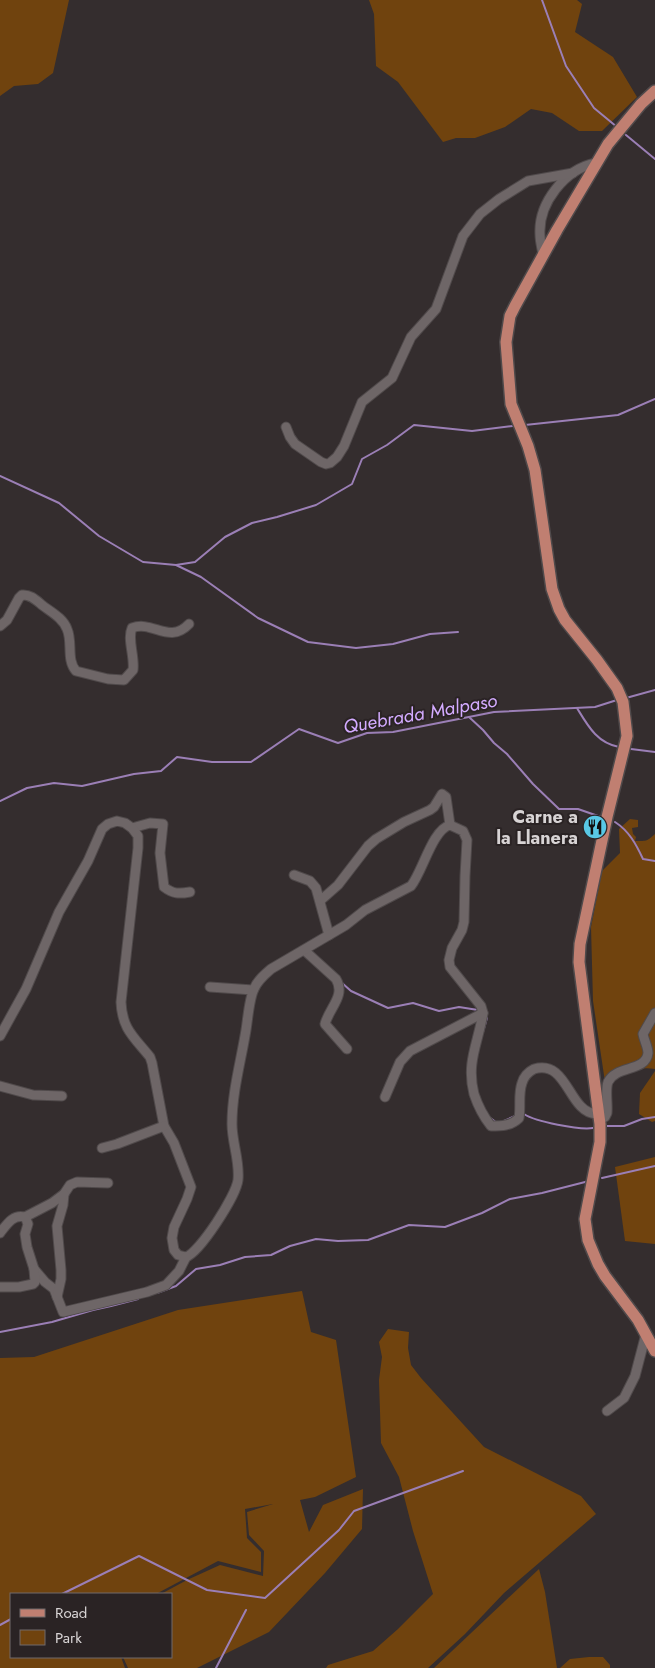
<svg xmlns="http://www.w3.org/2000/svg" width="655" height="1668" font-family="Jost,sans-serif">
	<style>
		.green { fill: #70430e }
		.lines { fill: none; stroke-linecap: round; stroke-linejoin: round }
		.stream { stroke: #9b7fb6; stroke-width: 2 }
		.minor-casing { stroke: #504a4b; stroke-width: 11 }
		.major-casing { stroke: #504a4b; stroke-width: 14 }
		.minor { stroke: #6e6667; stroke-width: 9 }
		.major { stroke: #c07f71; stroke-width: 11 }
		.labels { text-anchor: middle; stroke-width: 4; stroke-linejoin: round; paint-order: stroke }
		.poi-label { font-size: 18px; font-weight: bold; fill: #d8d4d5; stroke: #2a2324; text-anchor: end }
		.water-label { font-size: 19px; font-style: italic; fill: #d3abff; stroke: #2a2324 }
	</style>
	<rect width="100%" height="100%" fill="#342d2e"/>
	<!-- green -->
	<g class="green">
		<path d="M0,0H69L53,73L38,84L14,86L0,96Z"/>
		<path d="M369,0H577L582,4L575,32L613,57L637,97L602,131H579L552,113L531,109L505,127L475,138H456L443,142L398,82L376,66L374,14Z"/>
		<path d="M630,819L638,820V827L632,828L633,834L636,837L635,841C648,841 647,841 655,834V1069C635,1066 623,1074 605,1082L593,1001L591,927L602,871L620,853L619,829Z"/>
		<path d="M655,1071V1121L652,1122L639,1114L640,1093Z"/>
		<path d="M655,1157V1244L625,1241L615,1167Z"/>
		<path d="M302,1291L311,1332L336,1340L356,1477L315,1497L300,1500L309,1532L323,1505L363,1489L362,1529L325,1573L269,1632L197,1668H128L123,1657H171V1594H161L187,1580L220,1565L263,1576L264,1551L249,1535L247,1512L273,1504L245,1509L247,1538L261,1552V1572L218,1561L156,1594H11V1657H121L125,1668H0V1358L34,1357L178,1310Z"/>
		<path d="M388,1329L409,1332L408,1348L411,1365L421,1378L484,1447L581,1496L596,1514L504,1593L465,1634L428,1668H326L328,1665L373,1651L398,1629L433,1594L413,1531L399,1477L381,1443L379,1380L382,1357L379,1342Z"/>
		<path d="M539,1569L545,1592L557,1668H434Z"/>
		<path d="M589,1657H603L610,1665V1668H560L570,1659Z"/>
	</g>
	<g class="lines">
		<!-- stream -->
		<g class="stream">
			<path d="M542,0L566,66L594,108L617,127"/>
			<path d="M626,135L655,159"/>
			<path d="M525,425L618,415L655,399"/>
			<path d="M0,476L59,503L99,536L143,562L176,565L195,562L225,537L252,523L277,517L316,505L352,484L362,459L387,445L414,425L472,431L513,426"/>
			<path d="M176,565L201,577L258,618L308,642L356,648L393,644L430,634L458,632"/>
			<path d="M626,698L655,690"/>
			<path d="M577,708C588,726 597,743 619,747"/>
			<path d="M469,717L483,730L494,743L507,754L533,784L559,809H578L601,817"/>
			<path d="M631,749L655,752"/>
			<path d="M0,801L27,788L54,783L82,786L134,774L161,771L177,757L212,762H251L299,729L338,743L367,733L393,732L494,712L595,707L617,700"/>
			<path d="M615,822C629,831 636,844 643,859L655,861"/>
			<path d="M342,983L351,991L388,1008L413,1003L439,1011L459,1007L478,1010"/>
			<path d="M483,1032L487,1018"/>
			<path d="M524,1114C536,1122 579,1130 593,1128"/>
			<path d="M489,1117L497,1123"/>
			<path d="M504,1121L515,1116"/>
			<path d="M605,1126H624L642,1119L655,1117"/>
			<path d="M602,1178L655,1166"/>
			<path d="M157,1293L176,1286L196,1269L220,1265L245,1257L271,1255L290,1246L316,1239L338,1241L368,1240L409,1225L445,1227L482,1213L510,1199L542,1193L589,1181"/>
			<path d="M0,1332L52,1322L93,1310L111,1306L138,1299"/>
			<path d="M62,1594L139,1556L207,1590L265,1598L339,1530L354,1511L463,1471"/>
			<path d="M0,1625L11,1619"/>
			<path d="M216,1668L246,1610"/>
		</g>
		<!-- minor casing -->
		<g class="minor-casing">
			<g id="minor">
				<path d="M543,255C542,248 540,241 540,235C538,203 565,169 596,163"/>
				<path d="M286,427L290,437L295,444L321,462L326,464L330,463L337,457L344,446L362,402L392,378L411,337L436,309L463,236L480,214L499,199L528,181L573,173"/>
				<path d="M0,626L7,620L19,598L22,595C30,594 36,600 42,605C51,612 63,618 67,629C73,642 66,660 76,671L108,679L124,680L133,670C135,657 127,639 132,628C153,620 169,645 189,624"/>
				<path d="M132,828L150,823L163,824L160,853L164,887C173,894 179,894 190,892"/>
				<path d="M294,875L310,881L316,888L329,935"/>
				<path d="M321,900L338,885L368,846L376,839L404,822L430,810L434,807L442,794L446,797L450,825"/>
				<path d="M304,950L336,979C346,996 329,1008 325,1024L347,1049"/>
				<path d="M210,987L253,990"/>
				<path d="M0,1036L26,989L59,912L88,861L102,829L108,824L117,821L125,823L132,828L138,836V848L121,1002C122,1029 134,1037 150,1057L152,1063L164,1126L174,1143L191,1187L187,1199L174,1227L172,1238L174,1250L178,1255L186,1257C200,1252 236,1196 238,1180C240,1161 232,1143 232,1124C232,1092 241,1061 246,1030C248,1018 249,999 254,989C257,981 264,975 271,969L346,925L365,910L411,886C423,871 432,830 450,825L463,831L467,840L465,876L464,922L462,930L452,948L449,960L450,967L481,1006L483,1013C478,1044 466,1062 474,1094C478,1106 483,1116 491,1126C501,1126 511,1126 519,1118C521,1107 518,1094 522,1083C524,1076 528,1072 534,1069C568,1059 568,1112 596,1114L600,1119L605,1117L607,1113C608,1104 605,1090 608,1082C616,1065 646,1072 648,1053C648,1047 644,1040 643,1034L655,1013"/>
				<path d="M0,1086L33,1095L62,1096"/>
				<path d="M385,1097L400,1062L410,1051L483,1013"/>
				<path d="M102,1148L117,1144L164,1126"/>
				<path d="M25,1217L52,1203L64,1194L70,1185L77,1182L108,1183"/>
				<path d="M0,1233C7,1224 13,1214 25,1217L28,1224L25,1234L27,1247L34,1269L45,1282L54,1289L63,1312L147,1292L166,1285L179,1271L186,1257"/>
				<path d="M0,1287H19L33,1284L35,1282L34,1269"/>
				<path d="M57,1297L61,1279V1270L57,1226L63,1205L64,1194"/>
				<path d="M607,1411L624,1398L635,1376L646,1334"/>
			</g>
		</g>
		<!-- major casing -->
		<g class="major-casing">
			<path id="major" d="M655,91L641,104L608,144L557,230L515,306L510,316L506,342L511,404L528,446L535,470L552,589L559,609L565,620L597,660L617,688L623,702L627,736L607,817L580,944L579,962L600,1124V1142L585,1219L588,1240L598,1264L605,1276L638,1320L655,1351"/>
		</g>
		<!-- minor -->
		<use href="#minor" class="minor"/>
		<!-- major -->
		<use href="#major" class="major"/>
	</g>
	<!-- icons -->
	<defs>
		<g id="restaurant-disc" transform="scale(1.25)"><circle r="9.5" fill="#59c8e5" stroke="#2a2324"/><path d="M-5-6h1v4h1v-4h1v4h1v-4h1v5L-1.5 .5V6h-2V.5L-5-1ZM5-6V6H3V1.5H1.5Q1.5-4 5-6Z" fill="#111"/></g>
	</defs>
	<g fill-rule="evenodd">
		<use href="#restaurant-disc" x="595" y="827"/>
	</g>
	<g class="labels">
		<!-- poi labels -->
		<g class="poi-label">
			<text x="578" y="823">Carne a<tspan x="578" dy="21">la Llanera</tspan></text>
		</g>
		<!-- water labels -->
		<g class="water-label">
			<text transform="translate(420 713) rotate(-10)" y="7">Quebrada Malpaso</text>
		</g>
	</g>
	<!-- legend -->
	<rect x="10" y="1593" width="162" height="65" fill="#2a2324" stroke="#706a6b"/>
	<rect x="20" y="1609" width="25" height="8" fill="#c07f71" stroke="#706a6b"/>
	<text x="55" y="1618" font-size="15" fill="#d8d4d5">Road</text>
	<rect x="20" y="1630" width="25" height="15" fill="#70430e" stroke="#706a6b"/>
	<text x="55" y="1643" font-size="15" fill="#d8d4d5">Park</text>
</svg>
